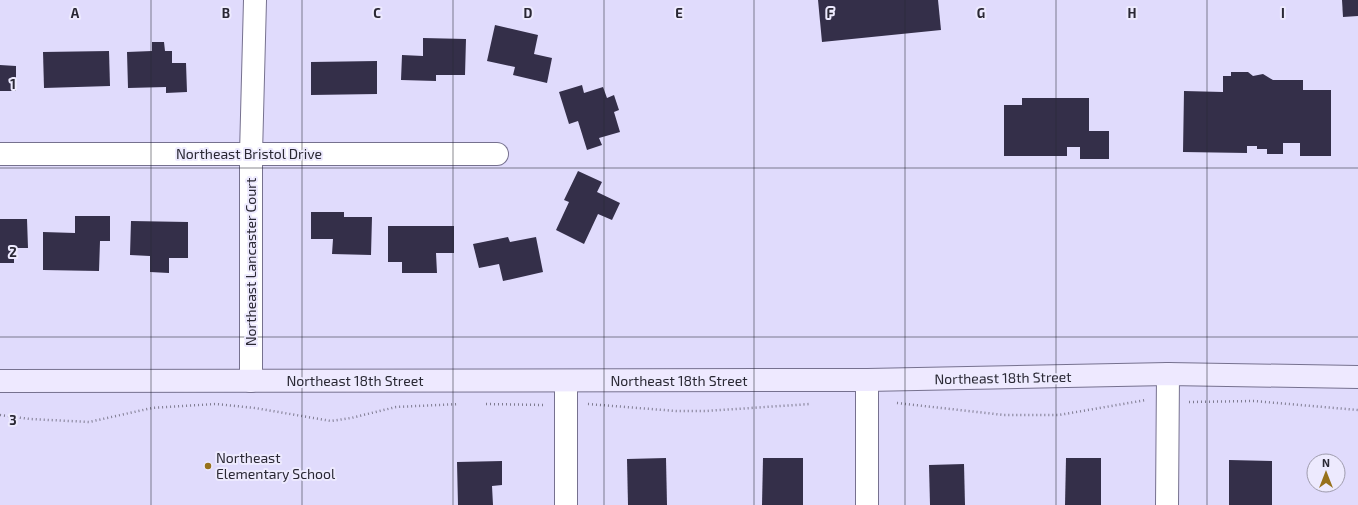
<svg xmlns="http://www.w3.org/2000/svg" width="1358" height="505" font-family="'Exo 2',sans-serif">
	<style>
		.building { fill: #342f49 }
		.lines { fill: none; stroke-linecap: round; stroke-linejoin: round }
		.street-casing { stroke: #76718f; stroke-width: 24 }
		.secondary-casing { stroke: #76718f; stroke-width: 24 }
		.path { stroke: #7e7b90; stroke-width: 2.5; stroke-dasharray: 1 3; stroke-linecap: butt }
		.street { stroke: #fff; stroke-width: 22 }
		.secondary { stroke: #eee9ff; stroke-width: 22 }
		.grid { fill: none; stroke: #2a2834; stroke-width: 1; stroke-opacity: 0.55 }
		.poi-dot { fill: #97711c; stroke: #edeafe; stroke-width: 1.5 }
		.labels { text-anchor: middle; stroke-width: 4; stroke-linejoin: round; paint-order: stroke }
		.street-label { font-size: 14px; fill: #2a2834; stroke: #edeafe }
		.poi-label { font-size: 14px; fill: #2a2834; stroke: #edeafe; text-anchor: start }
		.grid-label { font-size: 13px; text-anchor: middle; font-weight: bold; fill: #2a2834; stroke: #edeafe; stroke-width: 4; stroke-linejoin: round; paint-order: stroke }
	</style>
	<rect width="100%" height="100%" fill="#e0dbfc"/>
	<!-- building -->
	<g class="building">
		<path d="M818,0H938L941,30L822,42Z"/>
		<path d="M1342,0H1358V16L1343,17Z"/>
		<path d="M495,25L538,35L534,54L552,58L547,83L513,75L515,67L487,61Z"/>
		<path d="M423,38L466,39L465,75H436V81L401,80L402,55L423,56Z"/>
		<path d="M152,42H164L165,51H172V63H186L187,92L166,93V87L128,88L127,52L152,51Z"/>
		<path d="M109,51L110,86L44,88L43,52Z"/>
		<path d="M377,61V94L311,95V62Z"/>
		<path d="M0,65L16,66V91H0Z"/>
		<path d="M1231,72H1248L1253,76L1263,74L1273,80H1303V90H1331V156H1300V143H1283V154H1267V149H1257V146H1247V153L1183,152L1184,91L1223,92V76H1231Z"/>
		<path d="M582,85L584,93L603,87L607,98L614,95L619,110L614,112L620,132L599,138L602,145L587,150L578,121L569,124L559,92Z"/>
		<path d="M1022,98H1089V131H1109V159H1080V147H1067V156H1004V105H1022Z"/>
		<path d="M578,171L602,182L597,192L620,203L612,220L598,214L584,244L556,230L569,202L564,200Z"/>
		<path d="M311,212H344V217H372L371,255L332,254L333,239H311Z"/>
		<path d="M75,216H110V241H100L99,271L43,270V232L75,233Z"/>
		<path d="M0,219H27L28,248H14V263H0Z"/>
		<path d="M131,221L188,222V258H169V273L150,272V256L130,255Z"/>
		<path d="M388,226H454V253H436L437,273H402V262H388Z"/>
		<path d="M508,237L510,242L536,237L543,272L503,281L499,264L479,268L473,244Z"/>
		<path d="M666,458L667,505H628L627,459Z"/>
		<path d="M763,458H803V505H762Z"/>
		<path d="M1066,458H1101V505H1065Z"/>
		<path d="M1229,460L1272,461V505H1229Z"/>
		<path d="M502,461V485L492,486L493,505H458L457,462Z"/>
		<path d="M964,464L965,505H930L929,465Z"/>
	</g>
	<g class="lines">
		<!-- street casing -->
		<g class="street-casing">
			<g id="street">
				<path d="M0,154H497"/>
				<path d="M251,381V154L255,0"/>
				<path d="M566,381V505"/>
				<path d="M867,505V380"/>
				<path d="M1167,505L1168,374"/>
			</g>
		</g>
		<!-- secondary casing -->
		<g class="secondary-casing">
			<path id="secondary" d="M0,381L867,380L1168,374L1358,377"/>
		</g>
		<!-- path -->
		<g class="path">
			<path d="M1189,402L1254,401L1358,410"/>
			<path d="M897,403L1004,415H1059L1146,400"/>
			<path d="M486,404L545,405"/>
			<path d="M588,404L676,411H706L810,404"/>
			<path d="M0,415L30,419L89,422L152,408L216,404L255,408L331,421L351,418L396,407L459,404"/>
		</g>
		<!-- street -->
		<use href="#street" class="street"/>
		<!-- secondary -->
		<use href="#secondary" class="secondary"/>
	</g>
	<!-- grid -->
	<path class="grid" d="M151,0V505M302,0V505M453,0V505M604,0V505M754,0V505M905,0V505M1056,0V505M1207,0V505M0,168H1358M0,337H1358"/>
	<!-- markers -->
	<circle class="poi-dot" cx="208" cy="466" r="4"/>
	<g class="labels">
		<!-- street labels -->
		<g class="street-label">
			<text x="249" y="159">Northeast Bristol Drive</text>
			<text transform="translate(251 262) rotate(-90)" y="5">Northeast Lancaster Court</text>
			<text transform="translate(1003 378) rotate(-1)" y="5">Northeast 18th Street</text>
			<text x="355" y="386">Northeast 18th Street</text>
			<text x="679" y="386">Northeast 18th Street</text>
		</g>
		<!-- poi labels -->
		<g class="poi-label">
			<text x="216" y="463">Northeast<tspan x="216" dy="16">Elementary School</tspan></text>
		</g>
	</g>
	<g class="grid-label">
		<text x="75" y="18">A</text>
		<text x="226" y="18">B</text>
		<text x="377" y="18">C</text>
		<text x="528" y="18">D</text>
		<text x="679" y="18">E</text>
		<text x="830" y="18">F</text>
		<text x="981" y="18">G</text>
		<text x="1132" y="18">H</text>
		<text x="1283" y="18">I</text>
		<text x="13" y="89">1</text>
		<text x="13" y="257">2</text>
		<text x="13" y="425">3</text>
	</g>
	<!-- north arrow -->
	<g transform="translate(1326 473)"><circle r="19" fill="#edeafe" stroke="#9f9cad"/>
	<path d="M0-3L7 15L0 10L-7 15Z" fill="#97711c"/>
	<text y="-6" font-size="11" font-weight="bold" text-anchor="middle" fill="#2a2834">N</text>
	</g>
</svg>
